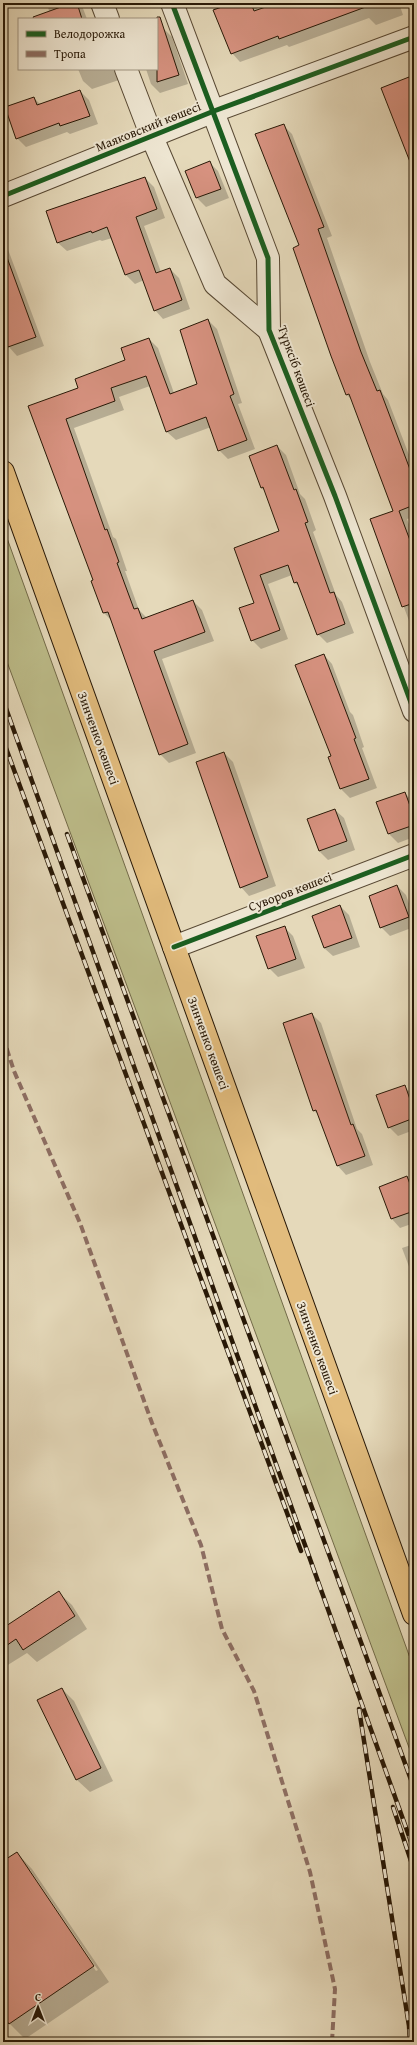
<svg xmlns="http://www.w3.org/2000/svg" width="417" height="2045" font-family="'Gentium Book Plus',serif">
	<style>
		.green { fill: #bdbd8a; stroke: #726a48 }
		.shadow { fill: #0003; fill-rule: evenodd }
		.building { fill: #d79280; stroke: #281806 }
		.lines { fill: none; stroke-linecap: round; stroke-linejoin: round }
		.minor-casing { stroke: #574833; stroke-width: 24 }
		.major-casing { stroke: #281806; stroke-width: 24 }
		.minor { stroke: #eee6d2; stroke-width: 22 }
		.major { stroke: #e2bc7d; stroke-width: 22 }
		.rail-casing { stroke: #281806; stroke-width: 4.5 }
		.rail { stroke: #eee6d2; stroke-width: 3; stroke-dasharray: 9; stroke-linecap: butt }
		.quiet { stroke: #8d6e63; stroke-width: 4; stroke-dasharray: 8 4; stroke-linecap: butt }
		.cycleway-casing { stroke: #eee6d2; stroke-width: 8 }
		.cycleway { stroke: #1b5e20; stroke-width: 5 }
		.labels { text-anchor: middle; stroke-width: 4; stroke-linejoin: round; paint-order: stroke }
		.street-label { font-size: 13px; fill: #281806; stroke: #eee6d2 }
	</style>
	<rect width="100%" height="100%" fill="#e5d9ba"/>
	<filter id="stains"><feTurbulence type="fractalNoise" baseFrequency=".005" numOctaves="4"/><feColorMatrix values="0 0 0 0 .2 0 0 0 0 .09 0 0 0 0 .02 0 0 0 .5 -.17"/></filter>
	<radialGradient id="worn" r=".72"><stop offset=".6" stop-color="#630" stop-opacity="0"/><stop offset="1" stop-color="#630" stop-opacity=".3"/></radialGradient>
	<!-- green -->
	<path class="green" d="M3,527L414,1669V1761L3,651Z"/>
	<!-- shadow -->
	<g class="shadow">
		<path d="M47,3H81L87,19H51Z"/>
		<path d="M212,3H253L259,11L279,3H399L403,15L376,25L369,18L289,47L287,45L240,62L232,53Z"/>
		<path d="M163,28L172,37L188,84L160,93L151,84L146,69H157V30Z"/>
		<path d="M78,69H115L119,80L92,89L83,81Z"/>
		<path d="M409,79L414,83V170L382,88Z"/>
		<path d="M80,91L89,100L98,124L70,134L67,132L26,147L17,138L34,98L41,105Z"/>
		<path d="M283,125L292,134L332,236L327,238L370,362L383,394L388,400L414,468V517L407,519L414,538V634L371,520L394,512L352,400L346,394L300,246Z"/>
		<path d="M209,162L218,171L229,198L206,207L197,198L186,171Z"/>
		<path d="M145,178L154,187L165,218L144,226L161,272L170,269L179,278L190,309L163,319L155,310L144,280L135,284L126,275L112,238L102,241L100,240L67,251L58,243L47,212Z"/>
		<path d="M3,236L44,346L17,356L9,347L3,332Z"/>
		<path d="M208,320L217,329L242,403L238,404L255,449L228,459L219,450L211,427L176,440L167,432L150,386L119,397L124,410L74,428L113,537L116,539L127,571H125L139,610L147,618L193,601L202,610L214,641L162,659L196,753L169,763L160,754L112,621L104,613L95,581L29,407L80,389L126,361L149,339L158,348L174,393L199,384Z"/>
		<path d="M277,446L286,455L300,494L305,499L316,530L313,532L336,595L342,602L354,633L327,643L318,634L301,588L295,583L292,575L268,584L288,639L261,649L252,640L255,603L235,549L280,532L266,492L261,488Z"/>
		<path d="M324,655L332,664L350,712L353,715L364,747L362,748L377,788L350,798L341,789L329,758L332,757Z"/>
		<path d="M224,753L233,762L276,886L249,896L241,887Z"/>
		<path d="M405,793L414,803V837L398,843L389,834L378,803Z"/>
		<path d="M335,810L344,818L355,850L328,860L319,851Z"/>
		<path d="M397,886L406,895L414,918V927L390,936L381,927Z"/>
		<path d="M340,906L349,915L360,947L333,956L324,948Z"/>
		<path d="M284,927L293,936L305,968L278,977L269,968Z"/>
		<path d="M312,1014L321,1023L357,1129L362,1134L373,1165L346,1175L338,1166L319,1115L314,1111Z"/>
		<path d="M404,1086L414,1097V1130L398,1136L389,1127Z"/>
		<path d="M407,1178L414,1184V1223L400,1228L392,1219Z"/>
		<path d="M414,1244V1280L402,1248Z"/>
		<path d="M59,1593L72,1605L87,1629L37,1662L27,1653L3,1668V1627L4,1628Z"/>
		<path d="M62,1689L74,1701L113,1781L90,1792L77,1780L38,1700Z"/>
		<path d="M17,1853L32,1869L109,1982L25,2039L9,2023L3,2014V1863ZM28,1870H30L98,1970L96,1971Z"/>
	</g>
	<!-- building -->
	<g class="building">
		<path d="M72,3H77L82,19H34L33,17Z"/>
		<path d="M234,3H251L254,11L277,3H371V5L279,39L278,36L231,54L213,10Z"/>
		<path d="M157,17H160L179,75L157,82Z"/>
		<path d="M409,77L414,90V167H412L381,88Z"/>
		<path d="M80,90L90,116L60,126L59,123L16,139L5,107L34,97L37,105Z"/>
		<path d="M284,124L324,227L318,229L361,352L377,391L380,390L414,480V505L399,511L414,551V603L402,607L370,519L393,511L349,394L346,395L331,356L293,248L299,245L255,134Z"/>
		<path d="M210,161L221,189L196,198L185,171Z"/>
		<path d="M145,177L157,209L136,217L156,273L170,268L182,300L154,311L139,270L125,275L107,227L92,233L91,231L57,243L46,211Z"/>
		<path d="M3,252H5L36,337L8,347L3,335Z"/>
		<path d="M208,319L234,394L230,396L247,440L218,451L206,417L166,432L146,376L111,388L115,401L66,419L105,530L107,529L119,562L117,563L134,609L138,608L142,619L193,600L205,632L154,651L188,744L159,755L108,612L103,613L91,581L93,580L28,406L78,388L75,379L125,360L121,348L149,338L170,394L197,384L180,330Z"/>
		<path d="M277,445L294,490L296,489L308,522L305,523L330,593L334,592L345,624L317,635L297,582L294,583L288,565L260,575L280,630L251,641L239,608L254,603L234,548L279,531L263,487L261,488L249,456Z"/>
		<path d="M324,654L356,738L354,739L369,779L340,789L328,757L331,756L295,665Z"/>
		<path d="M224,752L268,877L240,888L196,762Z"/>
		<path d="M405,792L414,817V825L388,834L376,802Z"/>
		<path d="M335,809L347,841L319,851L307,819Z"/>
		<path d="M397,885L409,917L380,928L369,896Z"/>
		<path d="M340,905L352,938L324,948L312,916Z"/>
		<path d="M285,926L296,959L268,969L256,936Z"/>
		<path d="M312,1013L351,1125L353,1124L365,1156L337,1166L316,1110L313,1111L283,1023Z"/>
		<path d="M405,1085L414,1111V1118L388,1128L376,1095Z"/>
		<path d="M407,1176L414,1195V1211L391,1219L379,1187Z"/>
		<path d="M59,1591L75,1616L23,1650L16,1639L3,1648V1628Z"/>
		<path d="M62,1688L101,1768L76,1780L37,1700Z"/>
		<path d="M17,1852L94,1966L9,2024L3,2016V1861Z"/>
	</g>
	<g class="lines">
		<!-- minor casing -->
		<g class="minor-casing">
			<g id="minor">
				<path d="M102,3L108,19"/>
				<path d="M172,3L268,258L269,330L335,496L414,711"/>
				<path d="M126,69L152,137L215,284L269,330"/>
				<path d="M3,196L214,111L414,37"/>
				<path d="M174,947L414,855"/>
			</g>
		</g>
		<!-- major casing -->
		<g class="major-casing">
			<path id="major" d="M3,472L414,1614"/>
		</g>
		<!-- minor -->
		<use href="#minor" class="minor"/>
		<!-- major -->
		<use href="#major" class="major"/>
		<!-- rail casing -->
		<g class="rail-casing">
			<g id="rail">
				<path d="M3,700L414,1850"/>
				<path d="M3,740L301,1551"/>
				<path d="M67,834L414,1788"/>
				<path d="M359,1709L409,2026L410,2042"/>
				<path d="M393,1807L414,1870"/>
			</g>
		</g>
		<!-- rail -->
		<use href="#rail" class="rail"/>
		<!-- quiet -->
		<path class="quiet" d="M3,1037L14,1071L80,1223L152,1423L201,1545L222,1629L254,1691L310,1872L335,1989L332,2042"/>
		<!-- cycleway casing -->
		<g class="cycleway-casing">
			<g id="cycleway">
				<path d="M172,3L268,258L269,330L335,496L414,711"/>
				<path d="M3,196L214,111L414,37"/>
				<path d="M174,947L414,855"/>
			</g>
		</g>
		<!-- cycleway -->
		<use href="#cycleway" class="cycleway"/>
	</g>
	<g class="labels">
		<!-- street labels -->
		<g class="street-label">
			<text transform="translate(148 126) rotate(-22)" y="5">Маяковский көшесі</text>
			<text transform="translate(297 366) rotate(70)" y="5">Түрксіб көшесі</text>
			<text transform="translate(99 738) rotate(70)" y="5">Зинченко көшесі</text>
			<text transform="translate(290 891) rotate(-21)" y="5">Суворов көшесі</text>
			<text transform="translate(209 1043) rotate(70)" y="5">Зинченко көшесі</text>
			<text transform="translate(318 1348) rotate(70)" y="5">Зинченко көшесі</text>
		</g>
	</g>
	<!-- margin -->
	<rect width="417" height="2045" fill="none" stroke="#e5d9ba" stroke-width="16"/>
	<rect x="4" y="4" width="409" height="2037" fill="none" stroke="#281806" stroke-width="2"/>
	<rect x="8" y="8" width="401" height="2029" fill="none" stroke="#281806"/>
	<!-- legend -->
	<rect x="18" y="18" width="140" height="52" fill="#eee6d2" stroke="#9f9480"/>
	<rect x="26" y="31" width="20" height="6" fill="#1b5e20" stroke="#9f9480"/>
	<text x="54" y="38" font-size="12" fill="#281806">Велодорожка</text>
	<rect x="26" y="51" width="20" height="6" fill="#8d6e63" stroke="#9f9480"/>
	<text x="54" y="58" font-size="12" fill="#281806">Тропа</text>
	<!-- north arrow -->
	<g transform="translate(38 2007)" stroke="#eee6d2" stroke-width="3" paint-order="stroke">
	<path d="M0-3L7 15L0 10L-7 15Z" fill="#281806"/>
	<text y="-6" font-size="11" font-weight="bold" text-anchor="middle" fill="#281806">С</text>
	</g>
	<rect width="100%" height="100%" filter="url(#stains)"/>
	<rect width="100%" height="100%" fill="url(#worn)"/>
</svg>
